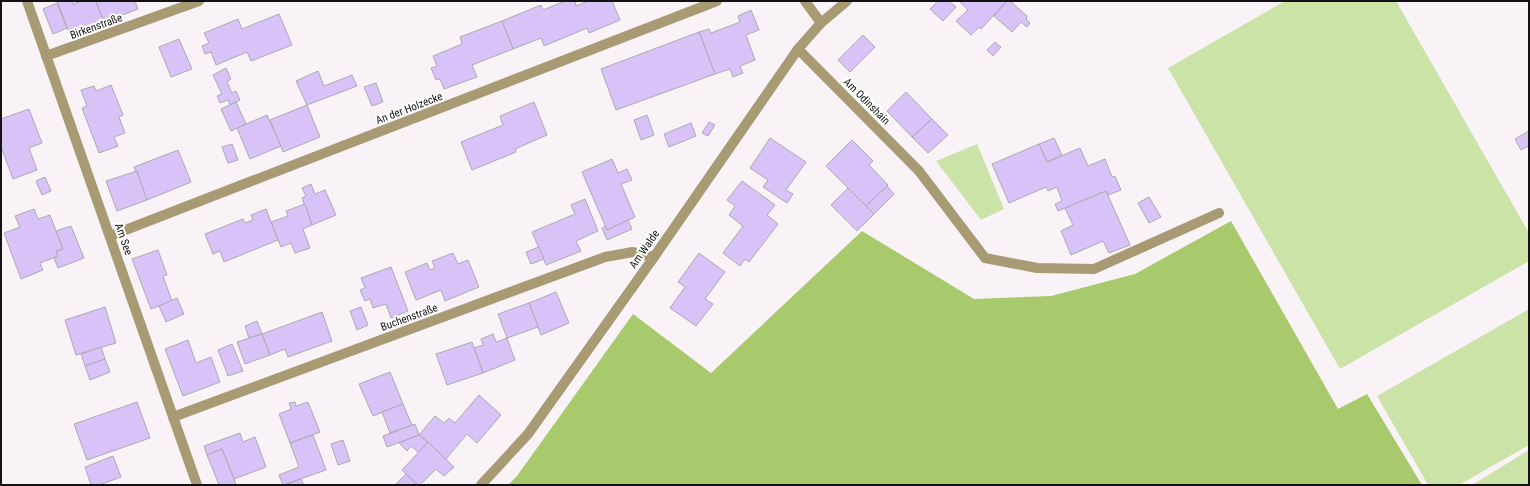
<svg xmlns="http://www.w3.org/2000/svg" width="1530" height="486" font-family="'Roboto Condensed',sans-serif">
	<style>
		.green { fill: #cce3a8 }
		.forest { fill: #a8c96c }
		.building { fill: #d8c2f7; stroke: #acaab0 }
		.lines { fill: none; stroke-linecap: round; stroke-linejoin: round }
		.lane { stroke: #a89b73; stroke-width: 10 }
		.street { stroke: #a89b73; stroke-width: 10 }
		.labels { text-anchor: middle; stroke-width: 4; stroke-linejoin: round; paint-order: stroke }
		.street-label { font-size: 11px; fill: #131113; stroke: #fff }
	</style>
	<rect width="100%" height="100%" fill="#f9f3f8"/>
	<!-- green -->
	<g class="green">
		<path d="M1285,1H1396L1529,233V261L1340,369L1168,68Z"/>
		<path d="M977,144L1004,209L981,220L936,161Z"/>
		<path d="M1529,309V445L1459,485H1428L1377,396Z"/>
		<path d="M1529,450V485H1472Z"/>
	</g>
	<!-- forest -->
	<path class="forest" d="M1231,221L1338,409L1367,394L1422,485H508L517,476L633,314L711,373L862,231L974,299L1051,296L1135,274Z"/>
	<!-- building -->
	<g class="building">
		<path d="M57,1H72L73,4L82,1H96L104,22L70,35Z"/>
		<path d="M96,1H135L138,9L104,22Z"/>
		<path d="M565,1H575L576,6L588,1H612L620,20L589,33L587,28L544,46L541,38L513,49L502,21L541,5L543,10Z"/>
		<path d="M938,1H949L956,7L943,21L930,9Z"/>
		<path d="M959,1H1007L981,29L979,27L971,35L956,21L968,10Z"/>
		<path d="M1007,1H1010L1027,16L1026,19L1030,23L1027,27L1021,22L1012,32L994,16Z"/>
		<path d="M57,3L67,28L53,34L43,9Z"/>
		<path d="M751,10L759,30L746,35L755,60L740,66L743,73L733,77L730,69L715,74L699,32L709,29L711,33L740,22L738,16Z"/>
		<path d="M279,14L292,45L251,61L247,52L216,65L211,52L205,54L202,46L209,43L204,33L238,19L242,29Z"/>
		<path d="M502,21L513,49L472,65L477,77L444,89L440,79L436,80L431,68L437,66L433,56L462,44L460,37Z"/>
		<path d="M699,32L715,74L616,110L601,69Z"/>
		<path d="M863,35L875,47L850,72L838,60Z"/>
		<path d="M179,39L192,69L171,77L159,47Z"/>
		<path d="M995,42L1001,47L993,56L987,50Z"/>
		<path d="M226,68L231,79L227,82L232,93L236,91L240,100L230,105L228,100L220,103L217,96L222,94L213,75Z"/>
		<path d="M318,71L324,86L352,75L357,86L307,105L296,81Z"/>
		<path d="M376,83L383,102L372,106L364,87Z"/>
		<path d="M111,85L123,115L119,117L125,133L114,137L118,146L99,153L82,108L87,106L81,90L94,86L96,91Z"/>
		<path d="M906,92L932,119L912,137L887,111Z"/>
		<path d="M236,102L246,124L231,131L221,109Z"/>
		<path d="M534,102L547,135L515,149L516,152L472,170L461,142L503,125L500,116Z"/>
		<path d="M307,105L320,137L283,152L270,120Z"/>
		<path d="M29,109L42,143L29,148L37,170L13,179L1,147V119Z"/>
		<path d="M267,115L281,146L250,159L237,128Z"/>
		<path d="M647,115L654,135L641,140L634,120Z"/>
		<path d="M932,119L948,135L928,153L912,137Z"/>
		<path d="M709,122L715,125L708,136L702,133Z"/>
		<path d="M691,123L696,136L669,147L664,134Z"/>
		<path d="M1529,131V146L1521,150L1515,139Z"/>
		<path d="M770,138L806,162L786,190L793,194L787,203L763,187L768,180L750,168Z"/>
		<path d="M1054,138L1062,155L1047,162L1039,144Z"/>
		<path d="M852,140L873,161L869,165L888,185L866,206L826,166Z"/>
		<path d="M232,144L238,160L228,163L222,147Z"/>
		<path d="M1039,144L1047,162L1080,148L1088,166L1105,159L1112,177L1115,176L1121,190L1108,195L1106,191L1058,211L1055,204L1062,201L1057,187L1048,191L1046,187L1009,203L992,164Z"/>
		<path d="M178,150L191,182L147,200L134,167Z"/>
		<path d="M612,159L618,173L627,169L632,180L621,184L635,217L607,230L582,172Z"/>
		<path d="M137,171L147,200L117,211L106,181Z"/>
		<path d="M45,177L51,191L42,195L36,181Z"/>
		<path d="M742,181L775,205L767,215L778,224L749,262L745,259L740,266L723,253L743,226L729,215L735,206L727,200Z"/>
		<path d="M311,184L315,194L325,190L336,215L312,225L302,198L306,196L302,188Z"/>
		<path d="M887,186L894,194L874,214L866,206Z"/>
		<path d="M848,188L874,214L857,231L831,205Z"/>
		<path d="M1106,191L1130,245L1109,253L1103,241L1071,255L1061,231L1073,225L1065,208Z"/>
		<path d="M1149,197L1161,217L1149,223L1138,203Z"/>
		<path d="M585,199L598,231L576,241L581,251L546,265L532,232L575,214L571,205Z"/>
		<path d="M305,204L312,225L303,229L310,248L295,253L291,243L281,247L271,222L288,216L286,211Z"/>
		<path d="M34,209L38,219L50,215L63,249L56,251L58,256L40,263L43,270L21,279L4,233L20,227L15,216Z"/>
		<path d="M266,209L278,240L224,262L220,251L213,254L205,234L243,219L245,223L253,220L251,215Z"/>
		<path d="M628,220L632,229L607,240L602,228L606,226L607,230Z"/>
		<path d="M71,226L84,258L58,268L54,258L58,256L56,251L63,249L56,231Z"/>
		<path d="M539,247L544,259L531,264L526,252Z"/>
		<path d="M158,250L167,275L163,276L172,301L151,309L132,259Z"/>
		<path d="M453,253L458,264L468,260L479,287L445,301L441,290L416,300L405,272L427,263L430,270L435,268L432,261Z"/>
		<path d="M699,253L725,272L705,299L713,304L696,326L670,308L685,287L678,282Z"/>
		<path d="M391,267L408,311L391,318L386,304L373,308L370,299L365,301L360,290L365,288L361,278Z"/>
		<path d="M556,292L569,323L541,335L529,303Z"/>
		<path d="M177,298L184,314L166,322L159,306Z"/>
		<path d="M529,303L538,327L507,338L498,314Z"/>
		<path d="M105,307L116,343L76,355L65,320Z"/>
		<path d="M361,307L368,325L357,330L350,311Z"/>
		<path d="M322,312L332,341L288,357L285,349L270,355L262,334Z"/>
		<path d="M257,321L262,334L249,338L245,326Z"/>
		<path d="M262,334L270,355L245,364L237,342Z"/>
		<path d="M493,334L496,342L507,338L515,360L483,373L474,348L483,345L481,339Z"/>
		<path d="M188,340L196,363L211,357L220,382L183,396L165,349Z"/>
		<path d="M472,342L483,373L447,385L436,354Z"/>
		<path d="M232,344L243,371L228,376L218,350Z"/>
		<path d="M101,347L105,359L85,366L81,354Z"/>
		<path d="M105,359L110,372L90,380L85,366Z"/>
		<path d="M390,372L403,404L373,416L359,384Z"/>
		<path d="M479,395L501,415L477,443L467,434L446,459L419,435L435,416L444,423L449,418L455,423Z"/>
		<path d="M137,402L150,438L87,460L74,424Z"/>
		<path d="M295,402L296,406L308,402L320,432L290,443L279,414L291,409L289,403Z"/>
		<path d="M403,404L412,425L390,433L382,412Z"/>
		<path d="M415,424L419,435L387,447L383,436Z"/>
		<path d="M240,433L243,442L255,437L266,467L234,479L222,449L207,455L204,446Z"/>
		<path d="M313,435L326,470L283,485L279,475L299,467L290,443Z"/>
		<path d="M419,435L428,442L419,453L411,446L407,451L399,443Z"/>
		<path d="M343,440L350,461L338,465L331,444Z"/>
		<path d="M428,442L454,467L444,476L436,469L420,485H418L402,470Z"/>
		<path d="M222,449L234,479L236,485H219L207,455Z"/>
		<path d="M113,456L121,477L99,485H91L85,467Z"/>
		<path d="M406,474L418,485H395Z"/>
		<path d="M301,479L304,485H285Z"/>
	</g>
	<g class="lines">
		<!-- lane -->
		<path class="lane" d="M919,171L985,258L1037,268L1094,269L1219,213"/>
		<!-- street -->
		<g class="street">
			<path d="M27,1L197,485"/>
			<path d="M805,1L821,23"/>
			<path d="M798,49L919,171"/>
			<path d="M46,56L199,1"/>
			<path d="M110,236L717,1"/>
			<path d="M173,417L605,257L633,252L654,257"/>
			<path d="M481,485L528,434L654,257L798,49L821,23L847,1"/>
		</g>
	</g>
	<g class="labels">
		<!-- street labels -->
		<g class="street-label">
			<text transform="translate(96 26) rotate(-20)" y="4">Birkenstraße</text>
			<text transform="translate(867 101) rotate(45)" y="4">Am Odinshain</text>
			<text transform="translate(409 108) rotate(-21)" y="4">An der Holzecke</text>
			<text transform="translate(124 239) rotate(71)" y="4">Am See</text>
			<text transform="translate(644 249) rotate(-55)" y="4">Am Walde</text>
			<text transform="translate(409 317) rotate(-20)" y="4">Buchenstraße</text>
		</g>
	</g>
	<!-- border -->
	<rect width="1530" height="486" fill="none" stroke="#131113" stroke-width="4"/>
</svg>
